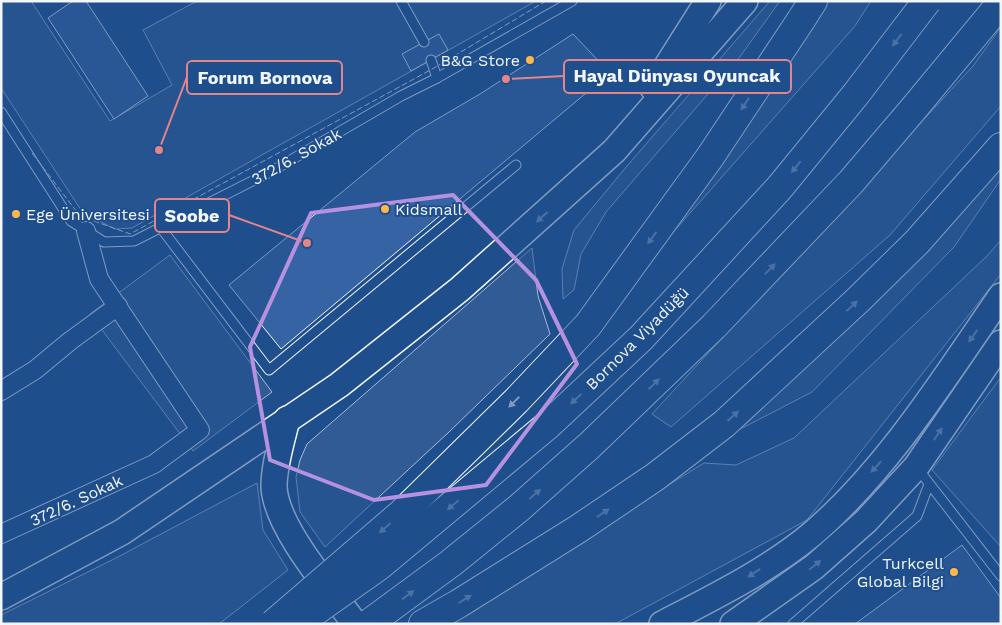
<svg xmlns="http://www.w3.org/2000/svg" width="1002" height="625" font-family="'Work Sans',sans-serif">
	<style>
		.built { fill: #305b95; stroke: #a8bbd7 }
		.building { fill: #3563a3; stroke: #f2f6ff }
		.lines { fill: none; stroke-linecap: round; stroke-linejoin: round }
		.lane-casing { stroke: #f2f6ff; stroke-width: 11 }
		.street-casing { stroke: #f2f6ff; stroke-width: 20 }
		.secondary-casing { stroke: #f2f6ff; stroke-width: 28 }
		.highway-casing { stroke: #f2f6ff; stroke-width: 30 }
		.lane { stroke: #1f4e8c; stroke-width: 9 }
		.street { stroke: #1f4e8c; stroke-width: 18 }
		.secondary { stroke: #1f4e8c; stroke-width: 25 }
		.highway { stroke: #1f4e8c; stroke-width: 28 }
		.highway-bridge-casing { stroke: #f2f6ff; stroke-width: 30; stroke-linecap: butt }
		.highway-bridge { stroke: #1f4e8c; stroke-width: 28 }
		.fence { stroke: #f2f6ff; stroke-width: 1; stroke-dasharray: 6 2.5; stroke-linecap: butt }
		.oneway { fill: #7e9ac0 }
		.marked { fill: none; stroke: #b691df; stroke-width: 4; stroke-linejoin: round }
		.poi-dot { fill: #ffb74d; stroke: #1f4e8c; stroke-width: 2 }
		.labels { text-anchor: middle; stroke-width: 4; stroke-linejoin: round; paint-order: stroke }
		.poi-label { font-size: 16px; fill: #f2f6ff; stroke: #1f4e8c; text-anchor: end }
		.street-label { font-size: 16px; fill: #f2f6ff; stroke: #1f4e8c }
		.leader { fill: none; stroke: #e38589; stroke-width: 2 }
		.callout-dot { fill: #e38589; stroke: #1f4e8c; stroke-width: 2 }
		.callout { fill: #1f4e8c; stroke: #e38589; stroke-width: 2 }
		.callout-label { font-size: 18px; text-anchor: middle; font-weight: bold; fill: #f2f6ff }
	</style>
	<rect width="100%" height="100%" fill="#1f4e8c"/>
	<!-- built -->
	<g class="built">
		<path d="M1,1H31L110,121L172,85L143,30L197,1H536L132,228L115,229L83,213L1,88Z"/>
		<path d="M770,1H780L739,58L606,212L581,254L574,290L563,299L562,269L574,230L627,166Z"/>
		<path d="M821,1H871L855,26L617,296Z"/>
		<path d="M1001,27V106L890,235L671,427L652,414L973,66Z"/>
		<path d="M1001,158V179L954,247L812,392L723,438Z"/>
		<path d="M1001,240V274L807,520L615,624H444L704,463L736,465L794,438L987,256Z"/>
		<path d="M532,248L538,296L550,334L449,432L325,547L300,512L296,477L300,460L307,444Z"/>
		<path d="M170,255L272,392L193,451L90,314Z"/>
		<path d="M1001,377V547L932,470Z"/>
		<path d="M257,483L263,530L288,570L219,624H1V615L114,559Z"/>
	</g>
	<!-- building -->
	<g class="building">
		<path d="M73,1H86L148,96L114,119L48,18Z"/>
		<path d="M439,34L448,50L411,71L402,54Z"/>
		<path d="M573,34L610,73L281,349L229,285L415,132L480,94Z"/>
		<path d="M962,545L1001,598V624H855Z"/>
	</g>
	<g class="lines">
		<!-- lane casing -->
		<g class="lane-casing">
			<g id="lane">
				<path d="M401,1L424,42"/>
				<path d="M431,60L437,78"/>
				<path d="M1,112L71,221L104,242L134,241L272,171L401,96L437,78L572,1"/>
				<path d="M161,228L269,370L516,165"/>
				<path d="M918,469L1001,576"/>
				<path d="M793,624L917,516L929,484"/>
			</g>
		</g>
		<!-- street casing -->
		<g class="street-casing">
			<g id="street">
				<path d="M1,391L35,370L70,341L118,306"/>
				<path d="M1,534L154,464L200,430L99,279L86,231"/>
			</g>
		</g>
		<!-- secondary casing -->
		<g class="secondary-casing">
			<g id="secondary">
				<path d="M653,88L708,1"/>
				<path d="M287,419C282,441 274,464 274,487C276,528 331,590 355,624"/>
				<path d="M1,597L122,532L339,385L460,289L614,151L745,1"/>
				<path d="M662,624C712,598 769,570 812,534C887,470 945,377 1001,296"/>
				<path d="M733,624L814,567L866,521L916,467L1001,343"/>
			</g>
		</g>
		<!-- highway casing -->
		<g class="highway-casing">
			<g id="highway">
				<path d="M801,20L813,1"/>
				<path d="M368,624L451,563L519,508L589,446L714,326L851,182L915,107L1001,3"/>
				<path d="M423,624L458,604L578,529L655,477L724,424L859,299L917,242L1001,147"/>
			</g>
		</g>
		<!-- lane -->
		<use href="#lane" class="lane"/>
		<!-- street -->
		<use href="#street" class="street"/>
		<!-- secondary -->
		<use href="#secondary" class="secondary"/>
		<!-- highway -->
		<use href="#highway" class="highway"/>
		<!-- highway-bridge casing -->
		<g class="highway-bridge-casing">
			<g id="highway-bridge">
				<path d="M273,624L402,513L516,401L588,325L710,157L801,20"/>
				<path d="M297,624L379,566L548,425L641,338L780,187L856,94L927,1"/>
			</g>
		</g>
		<!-- highway-bridge -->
		<use href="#highway-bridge" class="highway-bridge"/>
		<!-- fence -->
		<path class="fence" d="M32,153L80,216L130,234L434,68L546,1"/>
	</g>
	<!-- one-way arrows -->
	<defs><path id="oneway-solid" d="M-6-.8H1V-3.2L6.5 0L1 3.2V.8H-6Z" transform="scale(1.25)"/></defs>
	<g class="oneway">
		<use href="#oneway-solid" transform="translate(897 40) rotate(127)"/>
		<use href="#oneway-solid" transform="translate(745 104) rotate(123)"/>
		<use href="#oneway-solid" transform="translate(796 167) rotate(129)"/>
		<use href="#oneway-solid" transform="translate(542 217) rotate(138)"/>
		<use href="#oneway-solid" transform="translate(652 238) rotate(126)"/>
		<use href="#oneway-solid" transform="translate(770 269) rotate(-46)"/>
		<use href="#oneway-solid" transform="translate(852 306) rotate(-43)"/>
		<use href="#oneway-solid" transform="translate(973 336) rotate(125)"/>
		<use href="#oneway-solid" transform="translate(654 384) rotate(-44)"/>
		<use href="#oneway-solid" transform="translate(576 399) rotate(137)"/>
		<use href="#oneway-solid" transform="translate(514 402) rotate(135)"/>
		<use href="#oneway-solid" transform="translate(733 416) rotate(-42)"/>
		<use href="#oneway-solid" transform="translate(938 434) rotate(-56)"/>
		<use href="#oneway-solid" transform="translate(876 467) rotate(132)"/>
		<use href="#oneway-solid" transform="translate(535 494) rotate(-41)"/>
		<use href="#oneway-solid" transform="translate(453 505) rotate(140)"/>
		<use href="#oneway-solid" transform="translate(603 513) rotate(-34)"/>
		<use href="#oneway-solid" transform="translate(385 528) rotate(139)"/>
		<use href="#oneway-solid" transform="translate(815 565) rotate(-39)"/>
		<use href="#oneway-solid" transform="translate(754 573) rotate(147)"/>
		<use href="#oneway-solid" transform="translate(408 595) rotate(-36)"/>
		<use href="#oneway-solid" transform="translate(465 599) rotate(-32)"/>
	</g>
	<!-- marked area -->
	<path d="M0 0H1002V625H0ZM453,195L536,280L577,364L486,485L374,500L270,460L250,347L311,213Z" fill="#1f4e8c" fill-opacity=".55" fill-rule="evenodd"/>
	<path class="marked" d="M453,195L536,280L577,364L486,485L374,500L270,460L250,347L311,213Z"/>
	<!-- markers -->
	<g class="poi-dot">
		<circle cx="530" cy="60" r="5"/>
		<circle cx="385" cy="209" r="5"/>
		<circle cx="16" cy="214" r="5"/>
		<circle cx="954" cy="572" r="5"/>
	</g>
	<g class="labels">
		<!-- poi labels -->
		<g class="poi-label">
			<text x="520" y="66">B&amp;G Store</text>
			<text x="395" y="215" text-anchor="start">Kidsmall</text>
			<text x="26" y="220" text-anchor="start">Ege Üniversitesi</text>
			<text x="944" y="569">Turkcell<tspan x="944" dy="18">Global Bilgi</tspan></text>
		</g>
		<!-- street labels -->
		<g class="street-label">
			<text transform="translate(296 156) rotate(-29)" y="6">372/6. Sokak</text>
			<text transform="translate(637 338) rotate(-45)" y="6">Bornova Viyadüğü</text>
			<text transform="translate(76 500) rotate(-25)" y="6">372/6. Sokak</text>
		</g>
	</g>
	<!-- callouts -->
	<path class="leader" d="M506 79L564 76M159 150L187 77M307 243L229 215"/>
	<g class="callout-dot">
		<circle cx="506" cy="79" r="5"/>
		<circle cx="159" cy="150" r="5"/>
		<circle cx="307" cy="243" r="5"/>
	</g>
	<g class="callout">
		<rect x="564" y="60" width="227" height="33" rx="5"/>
		<rect x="187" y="61" width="155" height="33" rx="5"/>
		<rect x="155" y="199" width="74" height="33" rx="5"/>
	</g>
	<g class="callout-label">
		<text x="677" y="82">Hayal Dünyası Oyuncak</text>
		<text x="265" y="84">Forum Bornova</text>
		<text x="192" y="222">Soobe</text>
	</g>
	<!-- border -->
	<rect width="1002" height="625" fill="none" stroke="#f2f6ff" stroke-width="5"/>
</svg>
